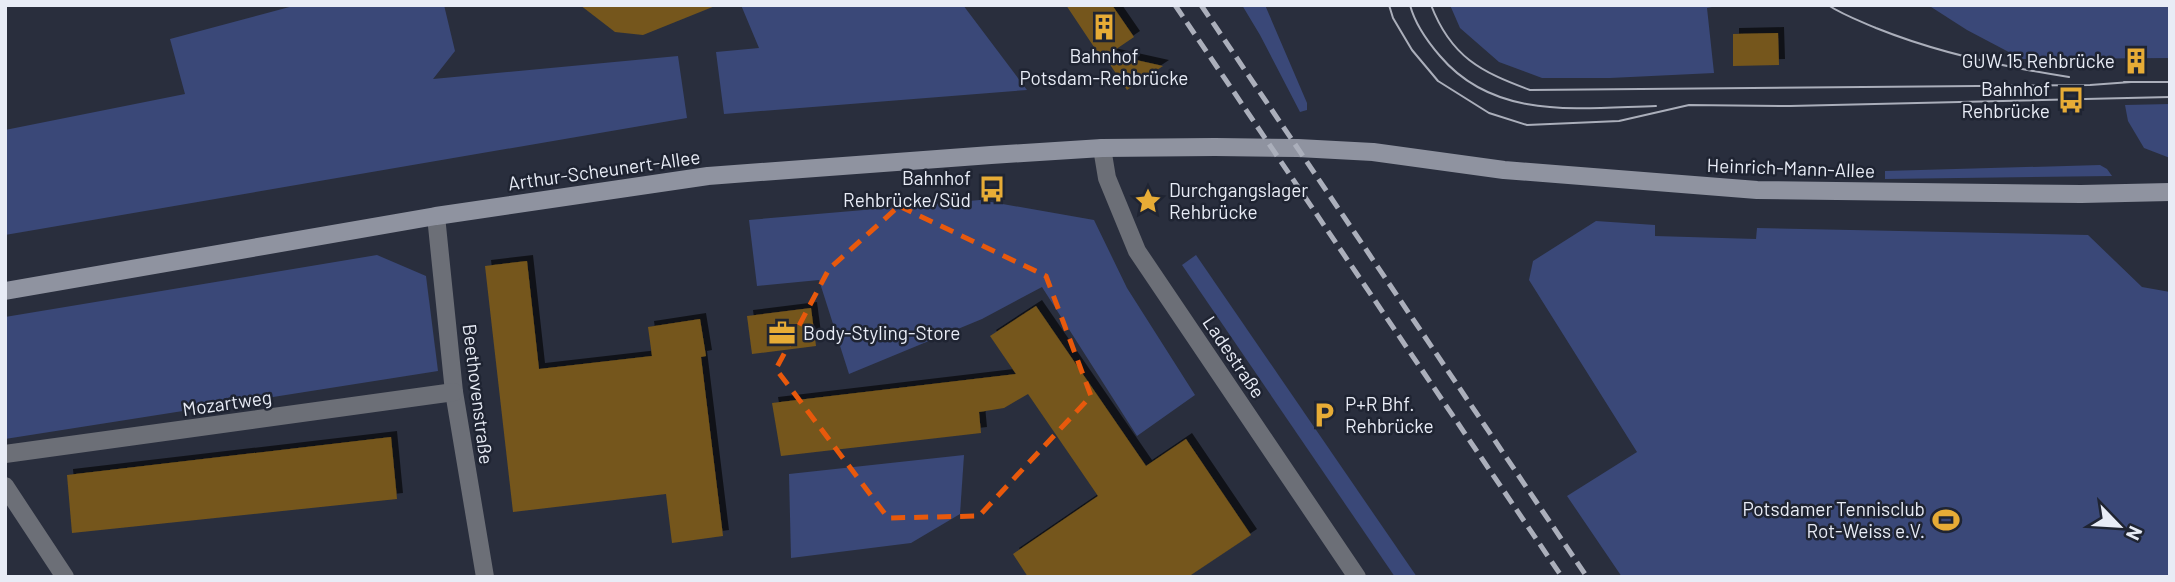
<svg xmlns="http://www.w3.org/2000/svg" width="2175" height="582" font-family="Barlow,sans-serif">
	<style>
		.green { fill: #3a4878 }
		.building { fill: #75561b; filter: url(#shadow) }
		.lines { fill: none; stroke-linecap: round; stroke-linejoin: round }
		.minor { stroke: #6c6f77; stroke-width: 18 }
		.secondary { stroke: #8f93a0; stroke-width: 18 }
		.tram { stroke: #abafbb; stroke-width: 2 }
		.rail { stroke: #abafbb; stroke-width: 5; stroke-dasharray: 14 7; stroke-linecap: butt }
		.marked { fill: none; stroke: #e8590c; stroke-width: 5; stroke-dasharray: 14 9; stroke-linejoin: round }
		.labels { text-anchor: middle; stroke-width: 5; stroke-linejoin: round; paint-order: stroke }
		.poi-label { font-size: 19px; fill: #e8ecf6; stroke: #1f2432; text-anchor: end }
		.street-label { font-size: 19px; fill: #e8ecf6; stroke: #1f2432 }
	</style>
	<defs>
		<filter id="shadow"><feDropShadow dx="6" dy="-6" stdDeviation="0" flood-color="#0009"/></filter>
	</defs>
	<rect width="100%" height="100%" fill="#292e3d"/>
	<!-- green -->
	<g class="green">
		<path d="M297,5H444L455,51L433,79L678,56L687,118L5,235V130L185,94L170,39Z"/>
		<path d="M741,5H963L1027,90L724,114L716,52L759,48Z"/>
		<path d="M1242,5H1265L1307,103V110L1300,112L1260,35Z"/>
		<path d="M1450,5H1722L1707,8L1714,73L1610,78H1542L1499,62L1460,28Z"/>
		<path d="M1928,5H2170V58L2022,59L1967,30Z"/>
		<path d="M2170,104V158L2144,148L2128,121L2125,105Z"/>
		<path d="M2100,165L2107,169L2112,176L1885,179V171Z"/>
		<path d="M980,200L1094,220L1127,288L1195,395L1137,436L1042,287L982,319L849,374L819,280L757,286L749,220Z"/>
		<path d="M1596,221L1655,225V236L1756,239L1757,228L2088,235L2142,287L2170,292V577H1622L1567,496L1637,452L1529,280L1533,261Z"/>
		<path d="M377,255L426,276L438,371L5,439V317Z"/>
		<path d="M1196,255L1417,577H1395L1182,265Z"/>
		<path d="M964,455L960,514L911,543L791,558L789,474Z"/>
	</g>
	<!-- building -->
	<g class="building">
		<path d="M580,5H715V6L643,35L615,32Z"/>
		<path d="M1066,5H1112L1134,37L1109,54L1163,66L1127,90L1105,57L1102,59Z"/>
		<path d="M1778,33L1779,65L1733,66V34Z"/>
		<path d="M527,261L539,369L652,356L648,327L700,319L706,356L701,357L723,536L672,543L666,494L513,512L485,266Z"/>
		<path d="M1036,306L1146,466L1186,439L1251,535L1188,577H1028L1013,554L1098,496L1028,394L1004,408L979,412L981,433L781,456L772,403L1016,374L990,336Z"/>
		<path d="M811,308L816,346L752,354L747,316Z"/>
		<path d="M391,437L397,499L72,533L67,475Z"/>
	</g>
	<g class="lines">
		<!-- minor -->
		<g class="minor">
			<path d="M1102,148L1107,178L1137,251L1357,577"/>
			<path d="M436,216L454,392L485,577"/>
			<path d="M5,454L454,392"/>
			<path d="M5,486L65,577"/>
		</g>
		<!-- secondary -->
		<path class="secondary" d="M5,291L436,216L708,176L991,155L1102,148L1215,147L1298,148L1373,152L1504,170L1757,190L2081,194L2170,192"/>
		<!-- tram -->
		<g class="tram">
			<path d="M1389,5L1393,18L1412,50L1438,81L1489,113L1527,125L1619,121L1689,105L1790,106L2170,97"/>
			<path d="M1410,5C1415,24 1427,41 1440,56C1495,121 1580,108 1656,106"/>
			<path d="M1431,5C1451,57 1481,72 1530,90L2090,85L2131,82"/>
			<path d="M1828,5C1843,15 1860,21 1876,28C1938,53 2003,67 2069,77"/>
			<path d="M2124,82H2170"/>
		</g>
		<!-- rail -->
		<g class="rail">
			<path d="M1175,5L1562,577"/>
			<path d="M1201,5L1587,577"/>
		</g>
	</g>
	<!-- marked area -->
	<path class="marked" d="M899,206L1046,276L1091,396L979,516L888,518L776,369L829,269Z"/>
	<!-- icons -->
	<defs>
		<g id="building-bare" transform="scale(2.1)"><path d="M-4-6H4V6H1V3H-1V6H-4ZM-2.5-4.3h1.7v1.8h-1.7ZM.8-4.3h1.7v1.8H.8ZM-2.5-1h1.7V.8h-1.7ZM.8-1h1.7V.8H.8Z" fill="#e7ac36" stroke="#1f2432" stroke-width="2.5" paint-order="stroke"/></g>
		<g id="bus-bare" transform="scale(2.1)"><path d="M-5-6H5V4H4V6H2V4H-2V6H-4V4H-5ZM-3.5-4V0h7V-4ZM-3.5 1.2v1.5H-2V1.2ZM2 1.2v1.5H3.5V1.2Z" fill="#e7ac36" stroke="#1f2432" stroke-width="2.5" paint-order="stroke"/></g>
		<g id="sight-bare" transform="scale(2.1)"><path d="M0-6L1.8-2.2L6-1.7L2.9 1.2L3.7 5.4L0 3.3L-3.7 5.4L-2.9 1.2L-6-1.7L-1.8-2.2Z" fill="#e7ac36" stroke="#1f2432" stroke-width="2.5" paint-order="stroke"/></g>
		<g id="office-bare" transform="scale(2.1)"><path d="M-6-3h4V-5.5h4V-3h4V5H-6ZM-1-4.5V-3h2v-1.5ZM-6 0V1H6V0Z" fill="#e7ac36" stroke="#1f2432" stroke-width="2.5" paint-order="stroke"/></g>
		<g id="parking-bare" transform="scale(2.1)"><path d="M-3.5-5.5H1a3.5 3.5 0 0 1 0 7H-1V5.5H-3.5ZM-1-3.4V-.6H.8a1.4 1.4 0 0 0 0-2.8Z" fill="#e7ac36" stroke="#1f2432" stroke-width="2.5" paint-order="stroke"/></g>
		<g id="stadium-bare" transform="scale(2.1)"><path d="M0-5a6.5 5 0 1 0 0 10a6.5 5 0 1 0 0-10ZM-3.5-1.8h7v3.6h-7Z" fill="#e7ac36" stroke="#1f2432" stroke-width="2.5" paint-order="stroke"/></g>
	</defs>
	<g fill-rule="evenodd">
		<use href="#building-bare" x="1104" y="27"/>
		<use href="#building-bare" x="2136" y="61"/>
		<use href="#bus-bare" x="2071" y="100"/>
		<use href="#bus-bare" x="992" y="189"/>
		<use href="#sight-bare" x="1148" y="201"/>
		<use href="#office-bare" x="782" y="333"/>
		<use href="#parking-bare" x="1324" y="415"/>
		<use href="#stadium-bare" x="1946" y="520"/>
	</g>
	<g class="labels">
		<!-- poi labels -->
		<g class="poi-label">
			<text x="1104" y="63" text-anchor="middle">Bahnhof<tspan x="1104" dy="22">Potsdam-Rehbrücke</tspan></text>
			<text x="2115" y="68">GUW 15 Rehbrücke</text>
			<text x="2050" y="96">Bahnhof<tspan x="2050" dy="22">Rehbrücke</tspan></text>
			<text x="971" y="185">Bahnhof<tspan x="971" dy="22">Rehbrücke/Süd</tspan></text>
			<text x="1169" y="197" text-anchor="start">Durchgangslager<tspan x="1169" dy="22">Rehbrücke</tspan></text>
			<text x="803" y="340" text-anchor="start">Body-Styling-Store</text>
			<text x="1345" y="411" text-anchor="start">P+R Bhf.<tspan x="1345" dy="22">Rehbrücke</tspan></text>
			<text x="1925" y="516">Potsdamer Tennisclub<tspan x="1925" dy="22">Rot-Weiss e.V.</tspan></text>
		</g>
		<!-- street labels -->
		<g class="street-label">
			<text transform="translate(1791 168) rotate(2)" y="7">Heinrich-Mann-Allee</text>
			<text transform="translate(604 170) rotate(-8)" y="7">Arthur-Scheunert-Allee</text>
			<text transform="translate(1234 357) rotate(56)" y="7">Ladestraße</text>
			<text transform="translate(478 394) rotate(83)" y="7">Beethovenstraße</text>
			<text transform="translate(227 403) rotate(-8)" y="7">Mozartweg</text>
		</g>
	</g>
	<!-- border -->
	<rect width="2175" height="582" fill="none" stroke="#e8ecf6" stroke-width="14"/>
	<!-- north arrow -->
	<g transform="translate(2119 526) rotate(115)" stroke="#1f2432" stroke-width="5" paint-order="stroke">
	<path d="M0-5L12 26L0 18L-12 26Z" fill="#e8ecf6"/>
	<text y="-10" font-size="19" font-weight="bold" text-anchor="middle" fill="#e8ecf6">N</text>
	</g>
</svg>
